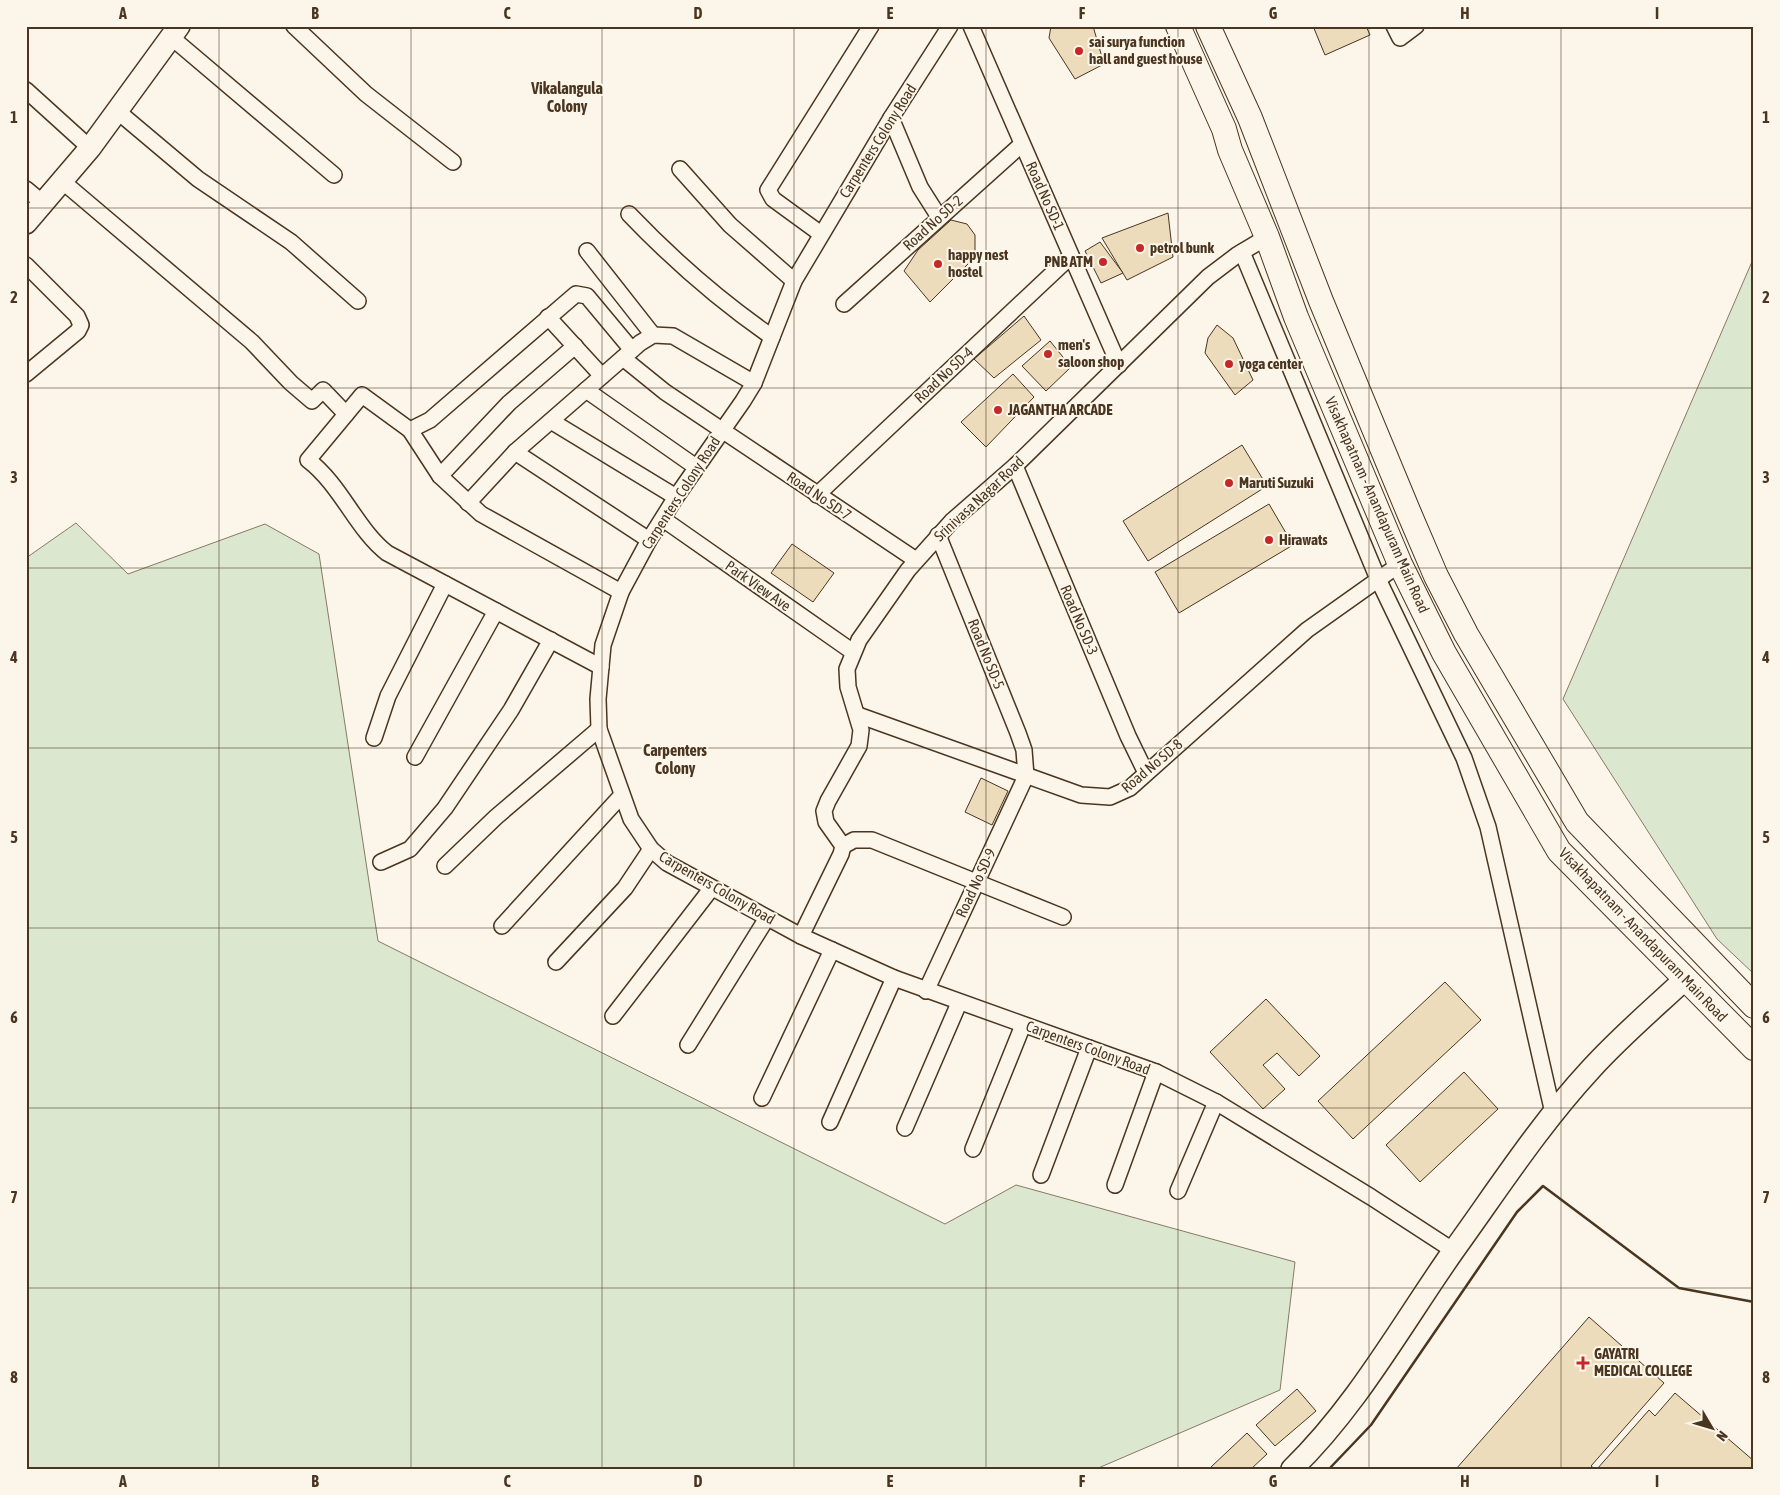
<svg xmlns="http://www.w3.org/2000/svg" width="1780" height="1495" font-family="'Asap Condensed',sans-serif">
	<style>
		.green { fill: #dce7d0; stroke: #887966 }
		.building { fill: #ecdcbc; stroke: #4a3520 }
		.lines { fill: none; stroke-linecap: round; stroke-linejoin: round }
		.street-casing { stroke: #4a3520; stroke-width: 18 }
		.secondary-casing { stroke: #4a3520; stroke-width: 24 }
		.primary-casing { stroke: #4a3520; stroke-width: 26 }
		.street { stroke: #fbf6e9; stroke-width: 15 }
		.secondary { stroke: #fbf6e9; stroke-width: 21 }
		.primary { stroke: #fbf6e9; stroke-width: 24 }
		.wall { stroke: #4a3520; stroke-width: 2.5 }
		.grid { fill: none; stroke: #4a3520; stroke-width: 1; stroke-opacity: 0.55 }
		.poi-dot { fill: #c62828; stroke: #fbf6e9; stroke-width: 2 }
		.labels { text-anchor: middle; stroke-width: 4; stroke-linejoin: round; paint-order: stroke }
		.poi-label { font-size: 15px; font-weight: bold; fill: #4a3520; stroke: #fbf6e9; text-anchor: start }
		.street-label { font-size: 15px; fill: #4a3520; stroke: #fbf6e9 }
		.neighbourhood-label { font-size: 16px; font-weight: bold; fill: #4a3520; stroke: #fbf6e9 }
		.neatline { fill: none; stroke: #4a3520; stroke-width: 2 }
		.grid-label { font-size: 16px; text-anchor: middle; font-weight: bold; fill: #4a3520 }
	</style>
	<rect width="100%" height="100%" fill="#fbf6e9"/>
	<!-- green -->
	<g class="green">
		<path d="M1754,257V974L1717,939L1563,699Z"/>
		<path d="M76,523L128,574L265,524L319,554L378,941L945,1224L1016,1185L1295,1262L1280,1390L1096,1469H26V558Z"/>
	</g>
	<!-- building -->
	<g class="building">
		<path d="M1051,26H1093L1104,64L1075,79L1049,38Z"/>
		<path d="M1313,26H1366L1370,35L1325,55Z"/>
		<path d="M1168,213L1173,257L1127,280L1102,238Z"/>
		<path d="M951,220L967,224L975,235V257L930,302L904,271L918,250Z"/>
		<path d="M1100,242L1123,273L1101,283L1085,251Z"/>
		<path d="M1024,316L1041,340L994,378L974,359Z"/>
		<path d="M1217,325L1233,338L1253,380L1235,395L1205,353L1208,338Z"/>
		<path d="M1050,341L1071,367L1046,391L1022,366Z"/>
		<path d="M1013,374L1034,397L986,447L961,422Z"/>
		<path d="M1242,445L1267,486L1148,561L1123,521Z"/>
		<path d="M1269,504L1293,545L1179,613L1155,572Z"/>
		<path d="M792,544L834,573L813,602L771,573Z"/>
		<path d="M981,778L1008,791L992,825L965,812Z"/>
		<path d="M1445,982L1481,1020L1353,1139L1318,1101Z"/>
		<path d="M1266,999L1320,1056L1299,1076L1277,1053L1263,1065L1285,1089L1263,1109L1210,1052Z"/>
		<path d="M1464,1072L1498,1109L1420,1182L1386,1145Z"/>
		<path d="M1589,1317L1664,1383L1591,1466L1595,1469H1456Z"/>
		<path d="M1297,1389L1316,1411L1275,1446L1256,1425Z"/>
		<path d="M1675,1393L1754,1461V1469H1597L1649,1410L1655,1416Z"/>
		<path d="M1247,1433L1267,1454L1251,1469H1212L1211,1467Z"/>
	</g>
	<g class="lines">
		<!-- street casing -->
		<g class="street-casing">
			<g id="street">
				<path d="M294,26L366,94L453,162"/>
				<path d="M950,26L891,118L794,281L754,383L743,401L676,497L649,540L621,592L603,645L598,699L599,729L631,819L651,849L667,863L801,936L894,978L1156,1072L1216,1102L1371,1197L1454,1251"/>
				<path d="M971,26L1119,365"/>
				<path d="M1394,26L1400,38L1416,26"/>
				<path d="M171,37L334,175"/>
				<path d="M26,90L90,148"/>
				<path d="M116,110L198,179L291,242L358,301"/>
				<path d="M891,118L920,187L939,217"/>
				<path d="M680,169L730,225L794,281"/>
				<path d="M62,181L252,342L291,383L312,401L323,390L346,414"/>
				<path d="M26,189L44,204"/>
				<path d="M629,214C673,260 720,301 772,337"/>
				<path d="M821,234L773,199L768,190L871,26"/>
				<path d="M587,251L653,335"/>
				<path d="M1242,252L1378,579L1464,758L1488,827L1553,1113"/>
				<path d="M26,265L77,316L81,325L78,331L26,374"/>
				<path d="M844,304L1022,144"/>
				<path d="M548,317L602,376"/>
				<path d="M623,358L665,392L916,560"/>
				<path d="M586,390L696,467"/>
				<path d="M551,421L676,497"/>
				<path d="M410,430L430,420L576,294L587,296L632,350"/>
				<path d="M515,452L649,540"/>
				<path d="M1015,466L1128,736L1146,773"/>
				<path d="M440,476L509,403L575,346"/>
				<path d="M817,495L1071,256"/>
				<path d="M468,503L515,452L640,343L653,335L673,336L754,383"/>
				<path d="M663,519L853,652"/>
				<path d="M601,667L387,553C357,530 341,485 308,460L362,395L410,430L440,476L481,514L621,592"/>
				<path d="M858,715L1081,795L1110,797L1130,788L1307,630L1400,564"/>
				<path d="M374,738L388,696L445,584"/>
				<path d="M415,757L496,611"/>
				<path d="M843,846L854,840H872L1063,917"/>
				<path d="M381,862L410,849L445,808L511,710L551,640"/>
				<path d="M445,866L496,817L599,729"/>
				<path d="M502,926L621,796"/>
				<path d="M801,936L841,854L843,846L826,822L824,811L828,801L859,746L861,730L848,687L847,669L859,640L908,570L952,521L1015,466L1208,277L1237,255L1267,237"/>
				<path d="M556,962L625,888L651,849"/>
				<path d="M926,991L1026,776L1024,750L1018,733L938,535"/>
				<path d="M613,1016L711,889"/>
				<path d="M688,1045L767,918"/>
				<path d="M762,1098L832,950"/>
				<path d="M830,1122L894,978"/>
				<path d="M905,1128L959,1003"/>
				<path d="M973,1149L1023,1025"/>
				<path d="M1041,1175L1089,1048"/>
				<path d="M1115,1185L1156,1072"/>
				<path d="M1178,1191L1216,1102"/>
			</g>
		</g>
		<!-- secondary casing -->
		<g class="secondary-casing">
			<g id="secondary">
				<path d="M26,223L90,148L179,26"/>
				<path d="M1292,1469C1357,1406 1402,1324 1454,1250C1498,1189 1540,1124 1591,1069C1620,1037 1653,1009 1684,980"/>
			</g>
		</g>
		<!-- primary casing -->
		<g class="primary-casing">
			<g id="primary">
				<path d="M1178,26L1224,129L1230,150L1267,237L1296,317L1400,564L1444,653L1559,851L1754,1048"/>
				<path d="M1208,26L1250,118L1321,301L1409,513L1436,576L1466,634L1577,822L1754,1006"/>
			</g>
		</g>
		<!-- street -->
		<use href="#street" class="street"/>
		<!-- secondary -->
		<use href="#secondary" class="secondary"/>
		<!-- primary -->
		<use href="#primary" class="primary"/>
		<!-- wall -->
		<path class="wall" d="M1329,1469L1371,1425L1517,1212L1543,1186L1679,1288L1754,1302"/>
	</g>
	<!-- grid -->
	<path class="grid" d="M219,26V1469M411,26V1469M602,26V1469M794,26V1469M986,26V1469M1178,26V1469M1369,26V1469M1561,26V1469M26,208H1754M26,388H1754M26,568H1754M26,748H1754M26,928H1754M26,1108H1754M26,1288H1754"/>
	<!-- markers -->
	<g class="poi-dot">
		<circle cx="1079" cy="51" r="5"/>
		<circle cx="1140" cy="248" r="5"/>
		<circle cx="1103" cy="262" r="5"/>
		<circle cx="938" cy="264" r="5"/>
		<circle cx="1048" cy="354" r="5"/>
		<circle cx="1229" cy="364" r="5"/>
		<circle cx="998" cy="410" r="5"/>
		<circle cx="1229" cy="483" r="5"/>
		<circle cx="1269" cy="540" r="5"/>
		<path d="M1580.5 1355.5h5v5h5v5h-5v5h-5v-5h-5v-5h5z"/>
	</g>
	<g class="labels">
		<!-- poi labels -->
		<g class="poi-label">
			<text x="1089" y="47">sai surya function<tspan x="1089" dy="17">hall and guest house</tspan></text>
			<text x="1150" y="253">petrol bunk</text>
			<text x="948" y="260">happy nest<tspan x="948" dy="17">hostel</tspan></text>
			<text x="1093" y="267" text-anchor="end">PNB ATM</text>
			<text x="1058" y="350">men's<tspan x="1058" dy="17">saloon shop</tspan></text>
			<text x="1239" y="369">yoga center</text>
			<text x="1008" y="415">JAGANTHA ARCADE</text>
			<text x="1239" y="488">Maruti Suzuki</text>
			<text x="1279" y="545">Hirawats</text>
			<text x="1594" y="1359">GAYATRI<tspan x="1594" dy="17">MEDICAL COLLEGE</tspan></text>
		</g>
		<!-- street labels -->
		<g class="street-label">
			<text transform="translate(878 141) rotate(-58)" y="5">Carpenters Colony Road</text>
			<text transform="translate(1045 196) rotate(66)" y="5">Road No SD-1</text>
			<text transform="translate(933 223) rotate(-42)" y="5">Road No SD-2</text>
			<text transform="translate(944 375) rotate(-43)" y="5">Road No SD-4</text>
			<text transform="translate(681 493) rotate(-57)" y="5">Carpenters Colony Road</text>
			<text transform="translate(819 496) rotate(34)" y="5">Road No SD-7</text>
			<text transform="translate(979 499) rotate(-43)" y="5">Srinivasa Nagar Road</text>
			<text transform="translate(1377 505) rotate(66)" y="5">Visakhapatnam - Anandapuram Main Road</text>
			<text transform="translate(758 586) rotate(35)" y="5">Park View Ave</text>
			<text transform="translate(1079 620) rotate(67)" y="5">Road No SD-3</text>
			<text transform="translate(986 654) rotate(68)" y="5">Road No SD-5</text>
			<text transform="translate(1152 766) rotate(-40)" y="5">Road No SD-8</text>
			<text transform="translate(976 883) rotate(-65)" y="5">Road No SD-9</text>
			<text transform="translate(717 888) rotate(30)" y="5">Carpenters Colony Road</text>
			<text transform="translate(1643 935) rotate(46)" y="5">Visakhapatnam - Anandapuram Main Road</text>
			<text transform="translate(1088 1048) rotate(20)" y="5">Carpenters Colony Road</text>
		</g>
		<!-- neighbourhood labels -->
		<g class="neighbourhood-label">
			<text x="567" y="94">Vikalangula<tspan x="567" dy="18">Colony</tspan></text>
			<text x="675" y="756">Carpenters<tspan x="675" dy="18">Colony</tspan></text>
		</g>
	</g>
	<!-- border -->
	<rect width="1780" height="1495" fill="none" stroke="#fbf6e9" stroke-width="55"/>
	<!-- north arrow -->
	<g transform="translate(1712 1428) rotate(128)" stroke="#fbf6e9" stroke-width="4" paint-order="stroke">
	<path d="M0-4L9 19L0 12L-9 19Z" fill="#4a3520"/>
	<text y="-8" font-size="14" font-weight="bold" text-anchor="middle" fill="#4a3520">N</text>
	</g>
	<rect x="28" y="28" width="1724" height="1440" class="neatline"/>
	<g class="grid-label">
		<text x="123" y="19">A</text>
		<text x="315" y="19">B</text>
		<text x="507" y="19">C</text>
		<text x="698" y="19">D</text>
		<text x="890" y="19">E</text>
		<text x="1082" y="19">F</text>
		<text x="1273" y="19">G</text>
		<text x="1465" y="19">H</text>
		<text x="1657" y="19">I</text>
		<text x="14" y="123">1</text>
		<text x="1766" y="123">1</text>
		<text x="14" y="303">2</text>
		<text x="1766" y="303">2</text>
		<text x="14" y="483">3</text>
		<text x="1766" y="483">3</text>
		<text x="14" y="663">4</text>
		<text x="1766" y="663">4</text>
		<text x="14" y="843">5</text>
		<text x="1766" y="843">5</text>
		<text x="14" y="1023">6</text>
		<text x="1766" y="1023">6</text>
		<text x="14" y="1203">7</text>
		<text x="1766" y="1203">7</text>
		<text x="14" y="1383">8</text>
		<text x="1766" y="1383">8</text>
		<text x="123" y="1487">A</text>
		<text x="315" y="1487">B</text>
		<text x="507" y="1487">C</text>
		<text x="698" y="1487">D</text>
		<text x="890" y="1487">E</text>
		<text x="1082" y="1487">F</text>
		<text x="1273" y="1487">G</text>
		<text x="1465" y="1487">H</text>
		<text x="1657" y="1487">I</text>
	</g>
</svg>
